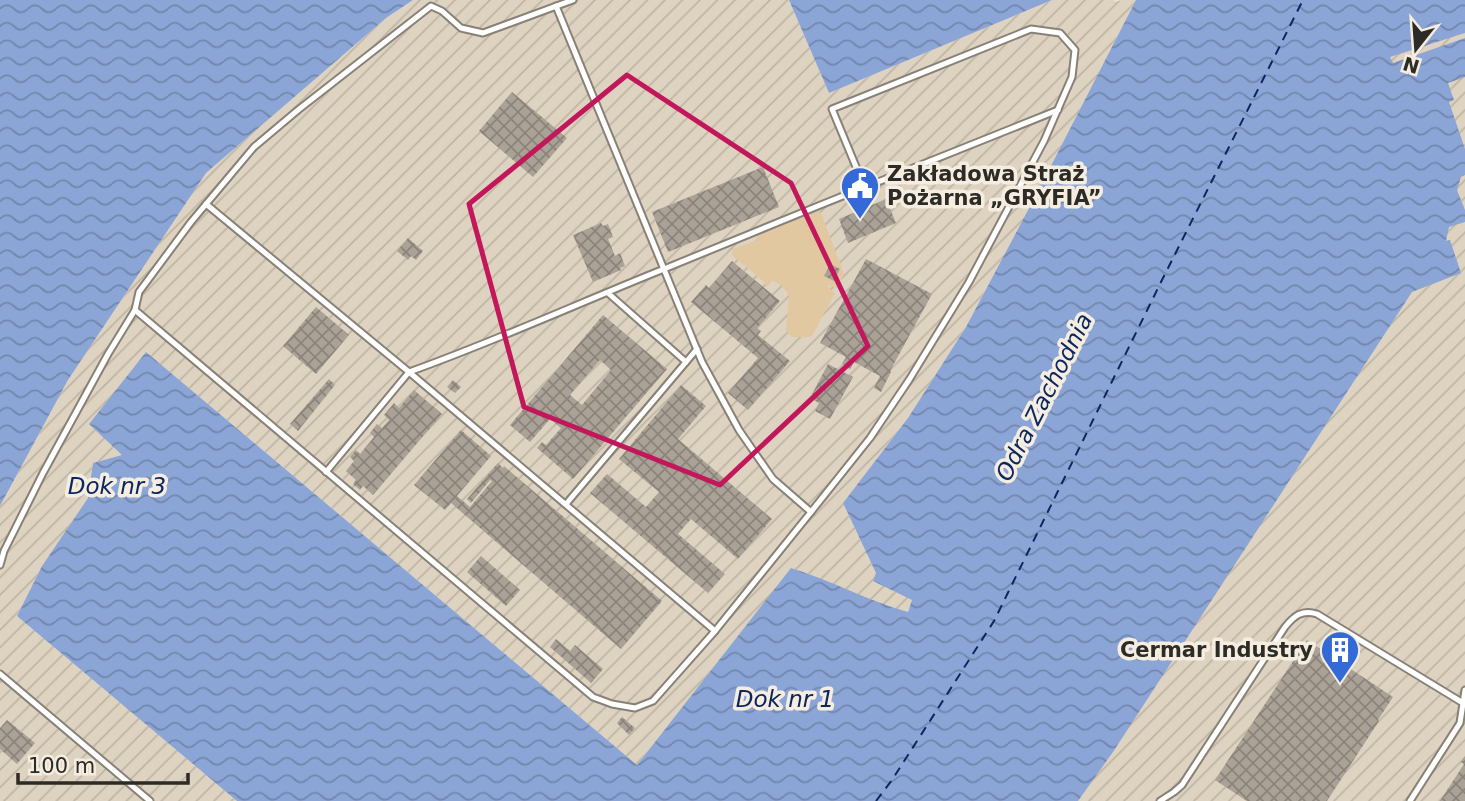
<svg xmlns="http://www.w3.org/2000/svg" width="1465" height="801" font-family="'DejaVu Sans',sans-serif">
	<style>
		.industrial { fill: url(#industrial-furrows) }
		.green { fill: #e1c8a0 }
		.water { fill: url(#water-waves) }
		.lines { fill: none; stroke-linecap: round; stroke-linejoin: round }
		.ferry { stroke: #0c2760; stroke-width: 2; stroke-dasharray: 9 7; stroke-linecap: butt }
		.building { fill: url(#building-cross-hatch); fill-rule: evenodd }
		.lane-casing { stroke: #888176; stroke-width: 9 }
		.lane { stroke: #fff; stroke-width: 5 }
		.marked { fill: none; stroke: #c2185b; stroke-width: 5; stroke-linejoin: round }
		.labels { text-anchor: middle; stroke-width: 7; stroke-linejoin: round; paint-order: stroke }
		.poi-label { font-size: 21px; font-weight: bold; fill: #2d2b26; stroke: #f5ede0; text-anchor: start }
		.water-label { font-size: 23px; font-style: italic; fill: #0c2760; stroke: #f5ede0 }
	</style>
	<defs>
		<pattern id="industrial-furrows" width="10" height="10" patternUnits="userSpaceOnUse" patternTransform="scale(1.75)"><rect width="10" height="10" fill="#ded3c0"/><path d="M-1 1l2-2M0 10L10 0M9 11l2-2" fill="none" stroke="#bfb5a5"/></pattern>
		<pattern id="water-waves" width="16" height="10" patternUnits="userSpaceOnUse" patternTransform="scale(1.75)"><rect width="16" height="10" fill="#8ba5d6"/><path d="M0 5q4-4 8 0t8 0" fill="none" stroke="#7287ad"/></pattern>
		<pattern id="building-cross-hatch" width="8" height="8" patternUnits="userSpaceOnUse" patternTransform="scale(1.75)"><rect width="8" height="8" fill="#aaa296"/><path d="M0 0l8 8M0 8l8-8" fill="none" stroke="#8b847a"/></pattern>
	</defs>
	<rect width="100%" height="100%" fill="#e8e0d3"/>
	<!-- industrial -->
	<g class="industrial">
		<path d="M413,0H789L829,93L1052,0H1113L1115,2L1122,0H1136L1036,195L966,327L908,418L843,503L876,573L913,600L907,613L863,597L806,573L791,569L637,765L146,352L123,455L93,463L88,498L42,566L17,616L237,801H0V506L68,380L206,173L386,18Z"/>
		<path d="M1465,1V801H991L1378,43Z"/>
	</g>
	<!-- green -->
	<path class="green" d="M817,211L821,213L844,274L838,287L836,288L829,285L828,287L835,293L812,336L809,337H792L786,331L789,296C786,289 779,282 772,281L767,287L764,282L732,255L733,249L758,240L757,236Z"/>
	<!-- water -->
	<g class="water">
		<path d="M0,0H413L386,18L206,173L68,380L0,506Z"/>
		<path d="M789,0H1052L829,93Z"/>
		<path d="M1136,0H1465V33L1390,57L1393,63L1465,38V77L1448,83L1454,100L1449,102L1465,149V175L1461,177L1457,190L1465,210V222L1449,227L1446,241L1450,240L1461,273L1412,292L1113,752L1078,801H237L17,616L42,566L88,498L93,463L122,455L89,424L146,352L637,765L791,568C831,580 868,601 908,612L912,600L873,581L876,573L843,503L908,418L966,327L1036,195Z"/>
	</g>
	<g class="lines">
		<!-- ferry -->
		<path class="ferry" d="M876,801L892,780L994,621L1161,282L1303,0"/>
	</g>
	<!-- building -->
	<g class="building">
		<path d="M512,92L567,138L533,177L479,131Z"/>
		<path d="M763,167L779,207L668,252L652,212Z"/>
		<path d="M886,199L896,223L848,243L839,219Z"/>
		<path d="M601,223L603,226L608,224L613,237L608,239L615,256L620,253L625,266L620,268L621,270L593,282L573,235Z"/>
		<path d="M408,238L423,251L416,260L411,256L408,260L397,251Z"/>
		<path d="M866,259L932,294L890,371L891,372L881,392L874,388L880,376L854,362L850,369L842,364L846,357L820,343Z"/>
		<path d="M732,261L780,301L757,328L761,331L758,335L790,361L748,410L728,393L758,358L691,302L706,285L709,288Z"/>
		<path d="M830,264L840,269L834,281L824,276Z"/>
		<path d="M316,307L349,335L316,374L283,346Z"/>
		<path d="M603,315L667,369L573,479L537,448L542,442L546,445L561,428L550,419L530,442L510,425ZM600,360L611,370L582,405L570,395Z"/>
		<path d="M828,364L853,377L830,419L815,411L819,403L810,398Z"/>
		<path d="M329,379L335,385L298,431L290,424Z"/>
		<path d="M453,380L461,387L455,393L447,387Z"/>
		<path d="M681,385L706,406L678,439L772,519L738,559L691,519L678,534L725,574L708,593L590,493L607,474L646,507L659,492L619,459Z"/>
		<path d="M414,390L442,414L373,495L363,486L360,490L353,484L356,480L346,471L354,461L350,457L356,450L360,454L374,437L370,433L377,424L382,428L389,420L384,415L394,403L399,408Z"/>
		<path d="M461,430L491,456L457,496L470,507L492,481L490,480L471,503L467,499L498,463L503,468L504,466L662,601L621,649L451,503L445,510L414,485Z"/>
		<path d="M481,556L520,590L506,606L467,572Z"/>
		<path d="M556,639L570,651L575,645L603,669L591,683L550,647Z"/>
		<path d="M1307,640L1393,697L1378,720L1379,721L1327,801H1247L1215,780Z"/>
		<path d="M622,717L635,728L629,735L617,723Z"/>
		<path d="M7,720L35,743L17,764L0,749V728Z"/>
		<path d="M1465,756V801H1440L1464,764L1461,762Z"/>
	</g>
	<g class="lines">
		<!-- lane casing -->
		<g class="lane-casing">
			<g id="lane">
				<path d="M556,6L702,362L739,430L773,479L811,512L870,438L909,380L969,282L1044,141L1072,77L1075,50L1060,33L1031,29L832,109L864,186"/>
				<path d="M206,204L409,372L326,472"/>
				<path d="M608,293L686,362"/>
				<path d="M135,310L593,697L612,704L635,708L653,701L715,631L811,512"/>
				<path d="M566,504L697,349"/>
				<path d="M0,565L4,551L43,473L108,354L135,310L139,292L191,222L254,147L298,110L431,6L442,11L461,28L483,33L573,0"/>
				<path d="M715,631L409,372C496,341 579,303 664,269C795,215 926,162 1058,110"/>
				<path d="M0,674L150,801"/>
				<path d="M1160,801L1174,792L1182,785L1285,627C1294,616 1302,609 1317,614L1463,703"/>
				<path d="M1410,801L1460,723L1465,690"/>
			</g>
		</g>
		<!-- lane -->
		<use href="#lane" class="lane"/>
	</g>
	<!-- marked area -->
	<path class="marked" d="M627,75L791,183L868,346L720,485L524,407L469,204Z"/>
	<!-- icons -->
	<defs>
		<g id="civic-pin" transform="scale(2.0125)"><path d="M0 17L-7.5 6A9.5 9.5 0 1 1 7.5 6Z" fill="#3469d8" stroke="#f5ede0"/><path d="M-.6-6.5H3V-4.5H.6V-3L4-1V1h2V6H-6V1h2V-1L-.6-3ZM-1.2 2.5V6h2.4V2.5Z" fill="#fff"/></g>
		<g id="building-pin" transform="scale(2.0125)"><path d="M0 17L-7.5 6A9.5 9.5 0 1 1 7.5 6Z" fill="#3469d8" stroke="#f5ede0"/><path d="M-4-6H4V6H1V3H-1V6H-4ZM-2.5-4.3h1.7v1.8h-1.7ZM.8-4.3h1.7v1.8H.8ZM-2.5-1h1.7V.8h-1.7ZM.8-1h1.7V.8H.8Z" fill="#fff"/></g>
	</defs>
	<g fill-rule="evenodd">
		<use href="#civic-pin" x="860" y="186"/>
		<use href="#building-pin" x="1340" y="650"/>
	</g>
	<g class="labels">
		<!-- poi labels -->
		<g class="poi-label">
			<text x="887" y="181">Zakładowa Straż<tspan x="887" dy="24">Pożarna „GRYFIA”</tspan></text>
			<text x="1313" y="657" text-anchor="end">Cermar Industry</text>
		</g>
		<!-- water labels -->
		<g class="water-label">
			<text transform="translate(1044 397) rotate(-63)" y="8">Odra Zachodnia</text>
			<text x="117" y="494">Dok nr 3</text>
			<text x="785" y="707">Dok nr 1</text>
		</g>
	</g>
	<!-- north arrow -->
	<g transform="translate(1416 49) rotate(197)" stroke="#f5ede0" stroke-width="5" paint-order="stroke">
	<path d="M0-5L12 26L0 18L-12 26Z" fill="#2d2b26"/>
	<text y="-10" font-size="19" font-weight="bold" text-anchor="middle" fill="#2d2b26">N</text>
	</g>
	<!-- scale -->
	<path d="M18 773v10h170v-10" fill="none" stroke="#2d2b26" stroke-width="3.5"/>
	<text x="28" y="773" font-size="21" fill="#2d2b26" stroke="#f5ede0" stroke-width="5" paint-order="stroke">100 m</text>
</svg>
